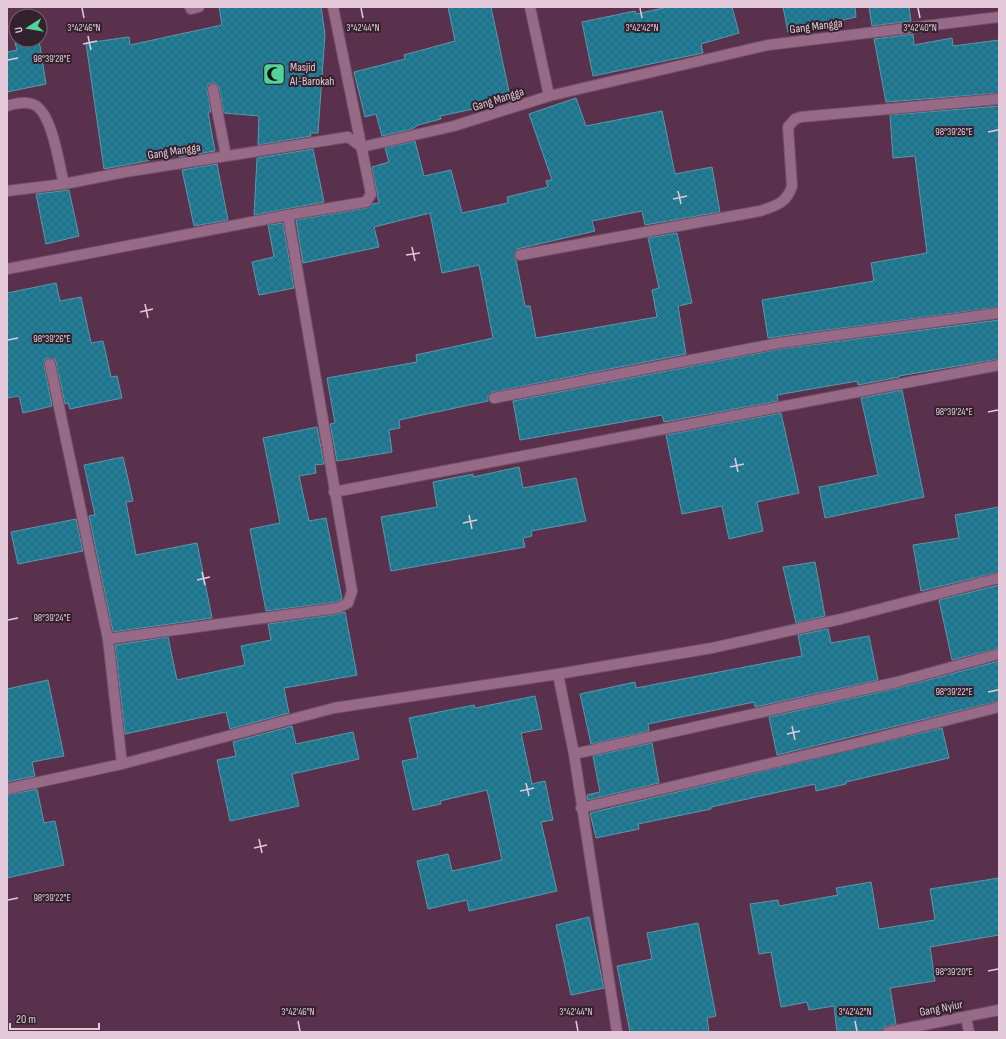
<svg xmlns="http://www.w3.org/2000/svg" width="1006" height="1039" font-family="'Sofia Sans Condensed',sans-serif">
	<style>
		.building { fill: url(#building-cross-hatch); stroke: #5a98ac }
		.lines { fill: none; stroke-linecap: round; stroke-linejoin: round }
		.minor-casing { stroke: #725067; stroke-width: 12 }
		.minor { stroke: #976a88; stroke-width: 10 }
		.ticks { fill: none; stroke: #e3c9d9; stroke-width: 1.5 }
		.labels { text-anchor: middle; stroke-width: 4; stroke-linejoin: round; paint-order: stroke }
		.street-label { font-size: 12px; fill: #e3c9d9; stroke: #33212d }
		.poi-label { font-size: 12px; fill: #e3c9d9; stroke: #33212d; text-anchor: start }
		.ticks-label { font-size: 10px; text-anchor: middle; fill: #e3c9d9; stroke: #33212d; stroke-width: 4; stroke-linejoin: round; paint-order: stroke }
	</style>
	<defs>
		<pattern id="building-cross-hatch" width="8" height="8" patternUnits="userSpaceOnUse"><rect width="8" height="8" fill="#207f98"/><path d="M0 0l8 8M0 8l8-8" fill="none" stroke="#2e6475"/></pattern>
	</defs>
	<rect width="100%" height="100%" fill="#59314d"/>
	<!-- building -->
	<g class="building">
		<path d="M219,7H321L325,34L318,133H310L311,136L258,145L259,116L224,113L219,87L215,83H212L208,84L207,90L211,112H208L215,151L179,157V155L104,169L86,43L129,37L130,45L222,25Z"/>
		<path d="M448,7H491L511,101L440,116L441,119L418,125L412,129L382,136L376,114L365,117L354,72L405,59L404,55L455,41Z"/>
		<path d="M668,7H732L739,33L701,44L703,53L593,76L582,22L635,11L636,14Z"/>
		<path d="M783,7H855L856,17L788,32Z"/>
		<path d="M869,7H909L911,21L872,26Z"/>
		<path d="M913,34L914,45L952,38L953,46L999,40V93L886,102L874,39Z"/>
		<path d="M32,40H39L46,84L7,92V52L17,50L15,43Z"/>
		<path d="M576,98L586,126L662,111L675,174L712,167L720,212L645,225L642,211L592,221L595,231L517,249L514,257L516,260L525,306H530L536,338L657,317L652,290L659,288L648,238L677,233L692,303L678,306L686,354L493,392L488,396V401L399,420L400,428L389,430L392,452L337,461L330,424L335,423L327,378L417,362L416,355L493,338L479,265L442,273L430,213L374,227L379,247L303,263L296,220L367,208L372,204L379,203L372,167L389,162L385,148L415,141L424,176L451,170L462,213L508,203L507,197L548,187L546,181L552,180L529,114Z"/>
		<path d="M999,106V307L768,338L762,300L874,281L871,263L927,253L915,156L893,158L890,115Z"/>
		<path d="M313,149L324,202L254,215L257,158Z"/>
		<path d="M217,164L228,220L194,226L182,170Z"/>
		<path d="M69,190L79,236L46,244L36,194Z"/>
		<path d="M283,223L294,288L259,295L252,262L274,257L268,225Z"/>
		<path d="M56,283L60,301L81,297L91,343L103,341L111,377L117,376L122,398L70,409L68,403L65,404L56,362L55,359L49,358L45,359L44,365L52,406L23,413L19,396L7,398V293Z"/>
		<path d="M999,320V359L899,376V377L858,385L857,381L777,395L778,401L664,422L662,415L520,440L513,401L780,349Z"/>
		<path d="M902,390L924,497L825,518L819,487L878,475L861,398Z"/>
		<path d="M781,413L799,493L757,502L763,531L729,539L722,506L682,514L666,435Z"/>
		<path d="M317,427L324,464L315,465L316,473L299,476L309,521L326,518L342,599L336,602L266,611L250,529L280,523L263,438Z"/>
		<path d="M123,457L133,501L126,502L136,555L197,543L212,618L113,632L89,516L95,515L84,465Z"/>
		<path d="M519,467L523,488L576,478L586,521L531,531L532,536L523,538L525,547L391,571L381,517L437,507L433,482L473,474V477Z"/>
		<path d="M999,507V572L921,591L913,545L959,538L955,515Z"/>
		<path d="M76,519L83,551L18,564L11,532Z"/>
		<path d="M815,562L825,616L796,623L783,567Z"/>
		<path d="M999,585V648L952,660L939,600Z"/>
		<path d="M345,612L357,675L284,688L289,713L230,729L226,712L125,734L115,645L168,637L177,680L245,665L241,646L271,640L268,624L339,614Z"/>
		<path d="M828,629L831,643L869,636L878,680L755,707L754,702L648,724L649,731L591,744L580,694L635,682L636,688L802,656L798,635Z"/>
		<path d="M999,661V701L777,755L769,717L898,688Z"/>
		<path d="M48,680L64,756L32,762L35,776L7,782V689Z"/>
		<path d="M535,696L542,729L521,733L532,784L545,781L553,820L541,822L557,891L469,911L467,900L428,909L417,861L448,854L452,871L502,860L487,790L440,801L441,804L413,810L402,761L418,758L409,718L474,705L475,708Z"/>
		<path d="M292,726L296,744L353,732L359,759L292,774L299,806L230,821L217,760L236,756L233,742Z"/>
		<path d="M942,728L949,758L846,782V784L816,791L815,784L711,807V809L638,824L639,829L596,838L590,813Z"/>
		<path d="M652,743L659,783L588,800L587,795L600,792L593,756Z"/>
		<path d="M37,789L44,823L55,821L64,865L7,878V795Z"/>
		<path d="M999,878V935L930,947L935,981L890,988L896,1024L884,1027L882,1032H837L834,1006L809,1010L807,1002L781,1007L771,952L759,954L750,904L778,900L779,906L838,895L836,888L871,882L879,929L935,920L930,889Z"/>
		<path d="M589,917L604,988L571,995L556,925Z"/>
		<path d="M698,923L716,1016L707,1018L709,1032H630L617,966L652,959L647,933Z"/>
	</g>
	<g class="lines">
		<!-- minor casing -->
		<g class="minor-casing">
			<g id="minor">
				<path d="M190,7L191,9L199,7"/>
				<path d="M530,7L549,96"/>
				<path d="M213,89L226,156"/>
				<path d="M7,106C14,104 24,101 32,104C52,109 59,165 64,184"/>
				<path d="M7,191L64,184L125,172L348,137L362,147L454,126L549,96L768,45L999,17"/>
				<path d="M520,255L760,211C775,206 787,203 792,186L788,127L795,119L801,117L999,99"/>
				<path d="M7,269L288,215L366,202L371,194L333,7"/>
				<path d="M50,364L108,639L122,764"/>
				<path d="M494,398L779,343L999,313"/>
				<path d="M334,492L999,365"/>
				<path d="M108,639L338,608L348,603L352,591L288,215"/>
				<path d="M558,674L574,754L617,1032"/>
				<path d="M574,754L897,682L999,654"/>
				<path d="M7,789L122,764L334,708L558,674L712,648L841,619L999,578"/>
				<path d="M581,808L853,744L999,707"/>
				<path d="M966,1017L969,1032"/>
				<path d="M888,1032L999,1010"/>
			</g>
		</g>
		<!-- minor -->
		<use href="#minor" class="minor"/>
	</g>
	<!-- ticks -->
	<path class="ticks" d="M82,8L84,18M361,8L363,18M640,8L642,18M918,8L920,18M88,36L91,50M83,44L97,41M8,60L18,58M988,132L998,130M678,191L681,204M673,199L687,196M412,247L415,261M406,255L420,253M145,304L148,318M140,312L153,309M8,340L18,338M988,412L998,410M735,458L738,472M730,467L744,464M469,515L472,529M463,523L477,520M202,572L205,585M197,580L210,577M8,620L18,618M988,692L998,690M792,726L795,740M787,734L800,731M526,783L529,796M520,791L534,788M259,839L262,853M254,848L267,845M8,900L18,898M988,971L998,969M298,1021L300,1031M576,1021L578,1031M855,1021L857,1031"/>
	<!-- icons -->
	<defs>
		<g id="mosque-square" transform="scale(1.15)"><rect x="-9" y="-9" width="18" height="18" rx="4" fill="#52d397" stroke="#33212d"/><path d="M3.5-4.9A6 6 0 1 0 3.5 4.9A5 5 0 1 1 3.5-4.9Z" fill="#111"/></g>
	</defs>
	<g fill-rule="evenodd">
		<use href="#mosque-square" x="274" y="74"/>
	</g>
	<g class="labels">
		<!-- street labels -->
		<g class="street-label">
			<text transform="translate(816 26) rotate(-7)" y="4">Gang Mangga</text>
			<text transform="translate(498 99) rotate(-18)" y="4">Gang Mangga</text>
			<text transform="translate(174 151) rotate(-9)" y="4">Gang Mangga</text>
			<text transform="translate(941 1008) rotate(-11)" y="4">Gang Nyiur</text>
		</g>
		<!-- poi labels -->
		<g class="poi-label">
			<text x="290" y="71">Masjid<tspan x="290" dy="14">Al-Barokah</tspan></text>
		</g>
	</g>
	<g class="ticks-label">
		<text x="84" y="31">3°42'46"N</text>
		<text x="363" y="31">3°42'44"N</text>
		<text x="642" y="31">3°42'42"N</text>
		<text x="920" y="31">3°42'40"N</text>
		<text x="52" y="62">98°39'28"E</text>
		<text x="954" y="135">98°39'26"E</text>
		<text x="52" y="342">98°39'26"E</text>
		<text x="954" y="415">98°39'24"E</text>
		<text x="52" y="621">98°39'24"E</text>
		<text x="954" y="695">98°39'22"E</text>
		<text x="52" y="901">98°39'22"E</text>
		<text x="954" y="975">98°39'20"E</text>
		<text x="298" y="1015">3°42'46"N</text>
		<text x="576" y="1015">3°42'44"N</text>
		<text x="855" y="1015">3°42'42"N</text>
	</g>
	<!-- border -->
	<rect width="1006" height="1039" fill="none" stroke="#e3c9d9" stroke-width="16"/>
	<!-- north arrow -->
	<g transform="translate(28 28) rotate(258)"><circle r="19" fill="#33212d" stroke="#796472"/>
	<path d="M0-3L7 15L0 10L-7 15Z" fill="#52d397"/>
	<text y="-6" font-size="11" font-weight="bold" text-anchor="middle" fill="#e3c9d9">U</text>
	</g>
	<!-- scale -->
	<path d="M10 1023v6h89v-6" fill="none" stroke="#e3c9d9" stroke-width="2"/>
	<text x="16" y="1023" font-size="12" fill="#e3c9d9" stroke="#33212d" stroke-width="3" paint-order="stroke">20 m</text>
</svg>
